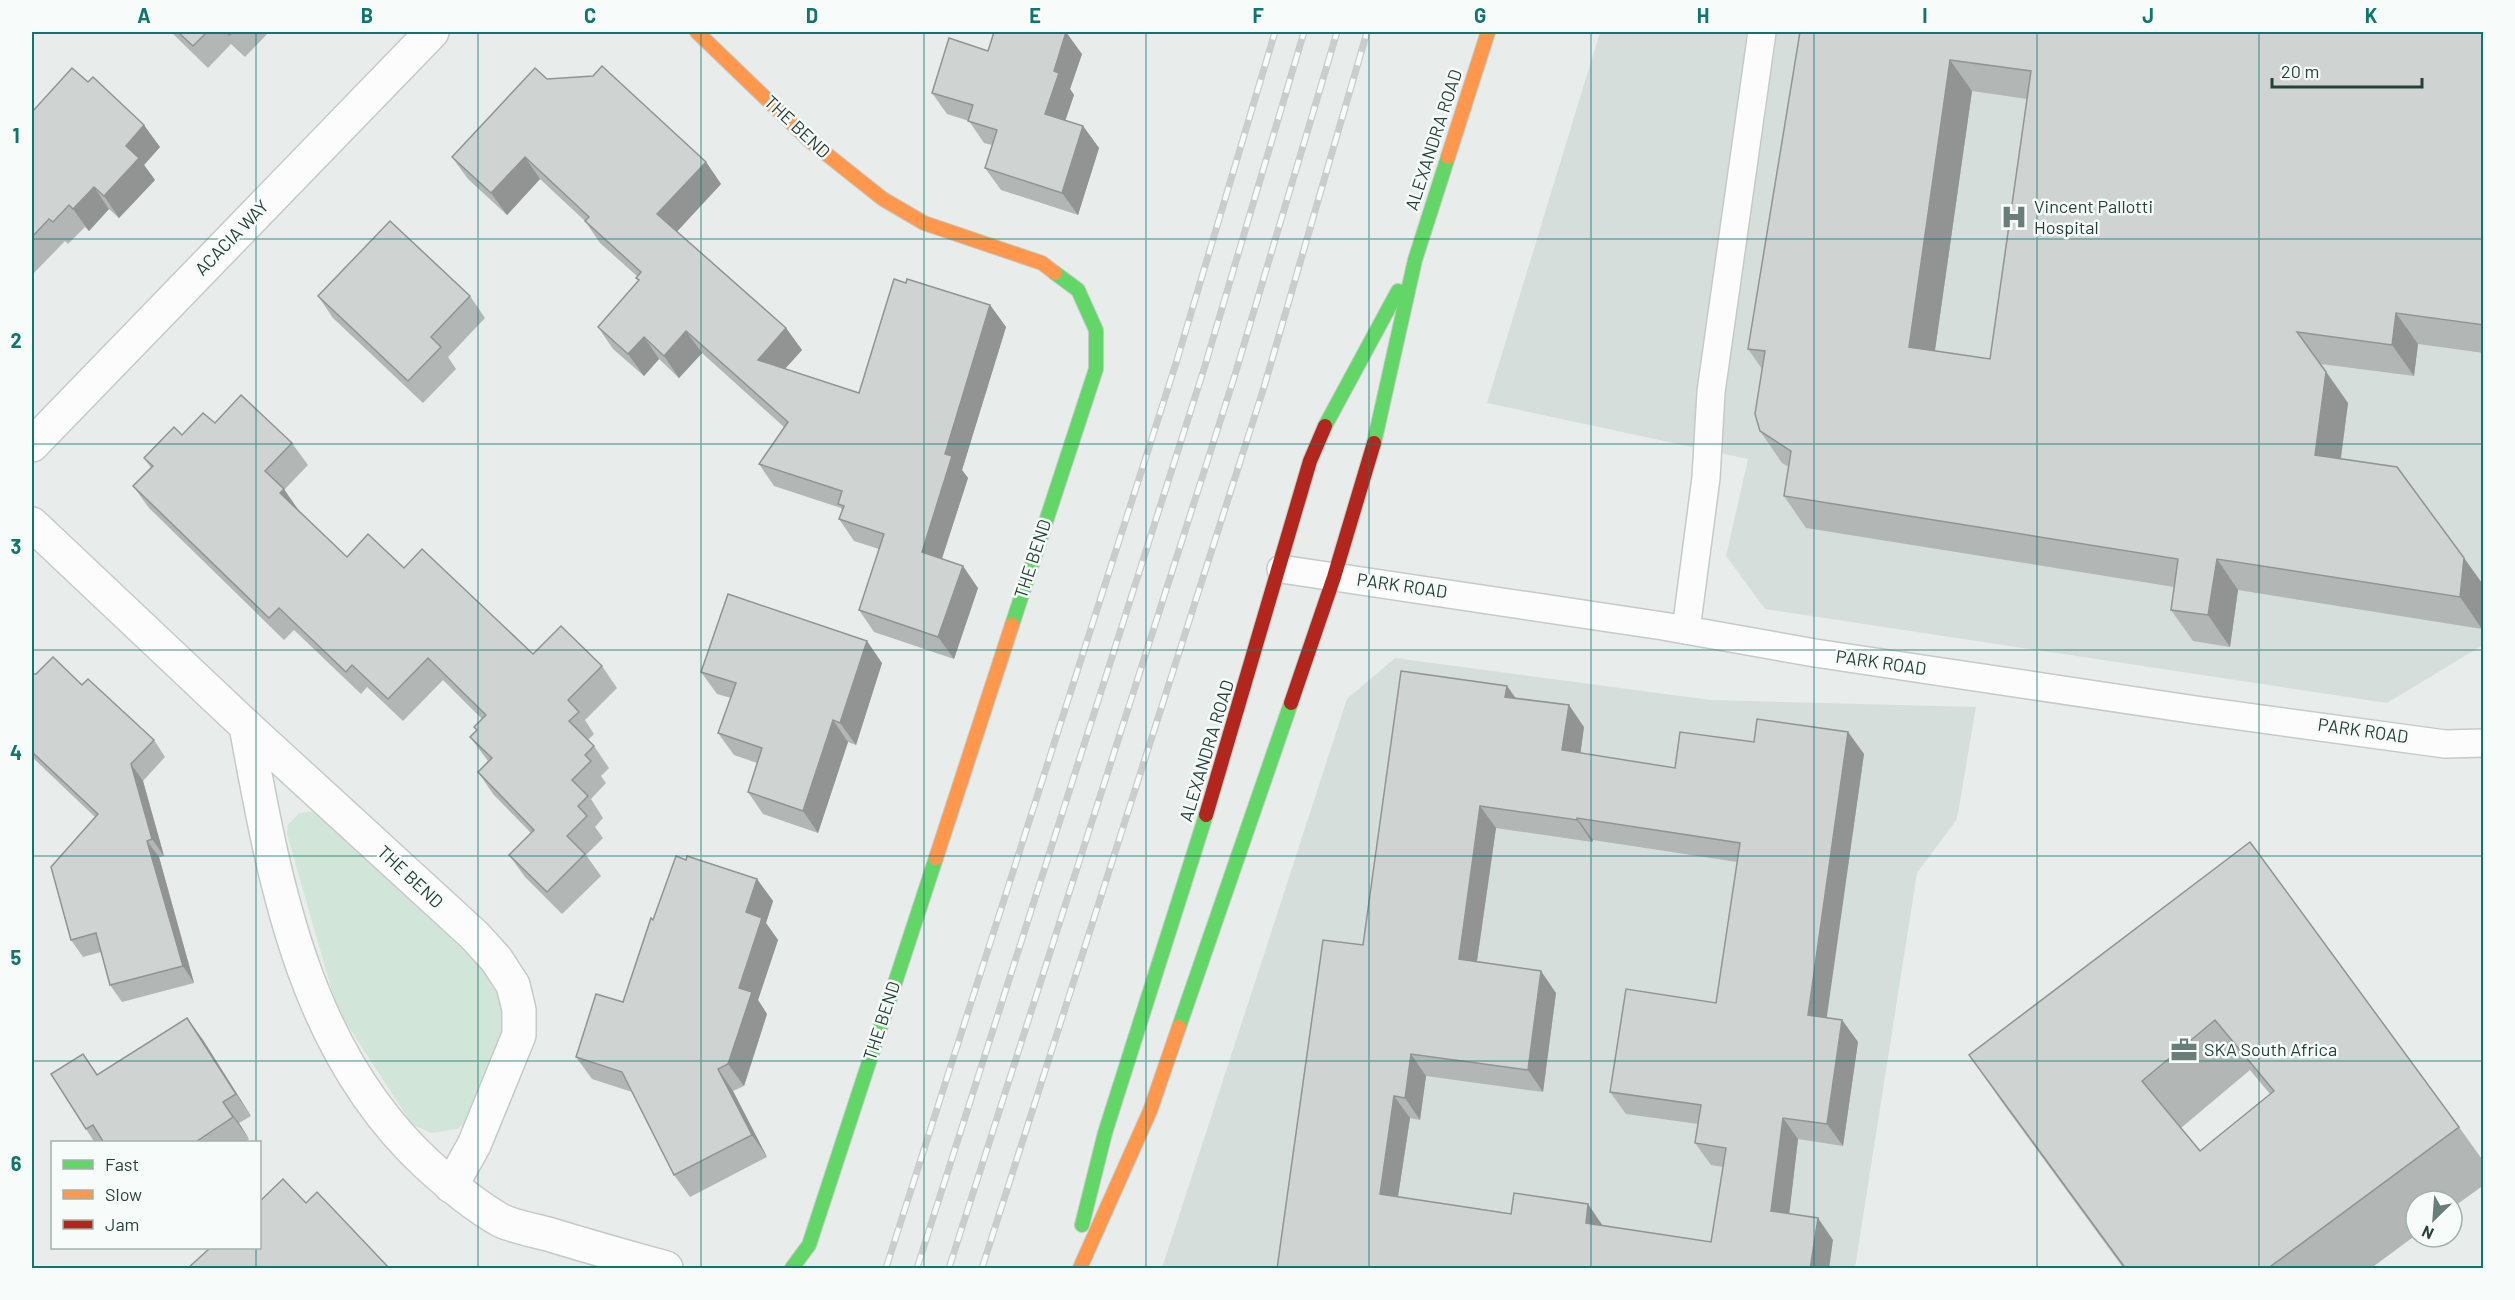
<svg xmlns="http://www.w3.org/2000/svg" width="2515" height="1300" font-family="Barlow,sans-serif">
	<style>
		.built { fill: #d6dedb }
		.green { fill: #d1e6d8 }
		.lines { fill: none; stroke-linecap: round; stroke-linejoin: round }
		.lane-casing { stroke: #c5cac8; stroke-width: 30 }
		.street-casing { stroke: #c5cac8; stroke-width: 36 }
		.fast-casing { stroke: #c3cbc8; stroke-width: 16 }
		.slow-casing { stroke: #c3cbc8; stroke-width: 16 }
		.jam-casing { stroke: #c3cbc8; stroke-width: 16 }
		.lane { stroke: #fcfcfc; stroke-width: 27 }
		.street { stroke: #fcfcfc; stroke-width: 33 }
		.fast { stroke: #63d668; stroke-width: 14 }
		.slow { stroke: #ff974d; stroke-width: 14 }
		.jam { stroke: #b3261e; stroke-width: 14 }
		.rail-casing { stroke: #c9cdcc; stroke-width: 7 }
		.rail { stroke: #f7fbf9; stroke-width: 4.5; stroke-dasharray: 14; stroke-linecap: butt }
		.wall { fill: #b2b6b5; fill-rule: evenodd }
		.shaded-wall { fill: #919493 }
		.building { fill: #cfd4d2; stroke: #919493; stroke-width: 1.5; fill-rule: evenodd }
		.grid { fill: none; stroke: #0f766e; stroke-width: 1.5; stroke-opacity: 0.55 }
		.labels { text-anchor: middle; stroke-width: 5; stroke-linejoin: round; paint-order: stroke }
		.street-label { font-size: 18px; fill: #24423a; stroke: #f7fbf9 }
		.poi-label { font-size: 18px; fill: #24423a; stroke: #f7fbf9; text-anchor: start }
		.neatline { fill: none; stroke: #0f766e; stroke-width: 2 }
		.grid-label { font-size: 20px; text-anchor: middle; font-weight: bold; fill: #0f766e }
	</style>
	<rect width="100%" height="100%" fill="#e8edeb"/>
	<!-- built -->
	<g class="built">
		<path d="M1600,32H2483V645L2387,703L1765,609L1726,556L1748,459L1487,403Z"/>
		<path d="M1395,658L1711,700L1976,707L1957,819L1917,873L1855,1268H1162L1347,699Z"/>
	</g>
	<!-- green -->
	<path class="green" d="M315,811L326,815L499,985L505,1026L478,1105L466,1122L457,1129L431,1133L412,1124L337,1009L287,834L288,825L299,813Z"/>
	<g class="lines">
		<!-- lane casing -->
		<g class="lane-casing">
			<g id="lane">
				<path d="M1281,569L1663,626L1815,653L2196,710L2445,744L2484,743"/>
				<path d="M1686,630L1706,478L1711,392L1762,32"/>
			</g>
		</g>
		<!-- street casing -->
		<g class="street-casing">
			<g id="street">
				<path d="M32,445L432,32"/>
				<path d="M32,524L246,726L474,935L496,959L513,985L519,1010V1035L474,1145L451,1186"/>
				<path d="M246,726C275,884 304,1051 428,1165C450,1185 474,1205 500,1220C514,1227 533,1230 548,1234C587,1246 626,1257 666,1268"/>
			</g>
		</g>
		<!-- fast casing -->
		<g class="fast-casing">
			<g id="fast">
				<path d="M1325,426L1398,291"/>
				<path d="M1374,443L1415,260L1448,157"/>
				<path d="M1012,625L1096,369V330L1078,290L1055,273"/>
				<path d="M1179,1027L1291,703"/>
				<path d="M1082,1225L1105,1133L1206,815"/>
				<path d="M792,1268L809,1245L936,858"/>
			</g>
		</g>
		<!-- slow casing -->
		<g class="slow-casing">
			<g id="slow">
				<path d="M697,32L810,141L883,199L924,223L1042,263L1055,273"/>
				<path d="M1448,157L1488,32"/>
				<path d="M936,858L1012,625"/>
				<path d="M1080,1268L1150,1111L1179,1027"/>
			</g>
		</g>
		<!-- jam casing -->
		<g class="jam-casing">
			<g id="jam">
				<path d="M1291,703L1334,577L1374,443"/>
				<path d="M1206,815L1310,461L1325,426"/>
			</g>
		</g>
		<!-- lane -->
		<use href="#lane" class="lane"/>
		<!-- street -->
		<use href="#street" class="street"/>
		<!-- fast -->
		<use href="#fast" class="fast"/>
		<!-- slow -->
		<use href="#slow" class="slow"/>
		<!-- jam -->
		<use href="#jam" class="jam"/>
		<!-- rail casing -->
		<g class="rail-casing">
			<g id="rail">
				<path d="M886,1268L1177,360L1275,32"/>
				<path d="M917,1268L1204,369L1304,32"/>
				<path d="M949,1268L1234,378L1337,32"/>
				<path d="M982,1268L1264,387L1367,32"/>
			</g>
		</g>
		<!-- rail -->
		<use href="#rail" class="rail"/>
	</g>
	<!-- wall -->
	<g class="wall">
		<path d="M171,32H269L245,57L231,44L208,68Z"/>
		<path d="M1800,32H2484V353L2418,344L2414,376L2321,364L2348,403L2341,459L2464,558L2484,586V613L2482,629L2238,590L2230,647L2193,641L2171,610L2174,587L1806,528L1784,496L1789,467L1782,463L1760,431L1762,369L1748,349ZM1972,91L2027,99L1990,359L1935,351Z"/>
		<path d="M988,51L1082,54L1070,89L1074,95L1065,121L1083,126L1099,148L1078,215L1001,190L985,168L992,145L984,143L969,121L947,114L932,93Z"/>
		<path d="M547,79L706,162L721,184L677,231L786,328L802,350L785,369L859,393L906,283L990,305L1006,327L962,470L968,478L942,558L978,588L954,659L874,632L859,610L879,549L854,541L839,519L842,510L841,508L774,486L759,464L784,427L702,353L679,378L659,359L644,376L613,349L598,327L639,281L636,278L638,277L600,243L585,221L540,179L507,215L468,179L452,157Z"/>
		<path d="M88,82L160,147L144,165L155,180L119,218L109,209L89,231L85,227L68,244L65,241L32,275V112Z"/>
		<path d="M318,296H470L485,318L448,357L456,369L423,403L333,318Z"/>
		<path d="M215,423L292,443L308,465L284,490L299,511L347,557L404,568L533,654L602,666L617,688L585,720L594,734L588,740L594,746L609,768L601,776L606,783L591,799L603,818L595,827L603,838L586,855L601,876L562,914L525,877L509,855L531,833L493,794L478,772L488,761L470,737L477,731L474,727L482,719L443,680L403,721L367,687L361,694L294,630L284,640L149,508L133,486L151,468L144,458L182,435Z"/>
		<path d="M882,663L856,745L848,742L818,833L763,814L748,792L757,763L734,755L718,733L731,698L717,694L701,672Z"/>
		<path d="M32,674L82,685L154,740L165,757L143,781L164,856L159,857L194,983L122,1002L110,985L101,952L83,957L71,940L95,817L32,757Z"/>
		<path d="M1507,686L1516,698L1584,727L1580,753L1675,768L1754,742L1848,732L1864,754L1826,1017L1842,1020L1858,1042L1843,1146L1798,1139L1789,1214L1833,1240L1277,1269L1363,945ZM1496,828L1592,842L1593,840L1737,862L1716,1003L1610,1092L1626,1114L1698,1124L1695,1143L1711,1165L1723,1167L1711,1242L1398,1197L1410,1118L1420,1120L1426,1076L1543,1092L1556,993L1477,962Z"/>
		<path d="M2250,842L2459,1127L2484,1162V1185L2452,1208V1201H2416V1235L2370,1269H2124L2004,1105L1969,1055ZM2250,1070L2270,1094L2200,1151L2181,1128Z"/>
		<path d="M686,860L757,879L773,901L766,923L778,940L758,1000L767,1014L744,1086L733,1091L767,1157L690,1197L674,1175L632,1092L592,1079L576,1057L623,1002L653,920Z"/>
		<path d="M187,1018L203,1040L251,1116L239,1123L249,1139L244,1143H95L86,1129L83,1054L98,1075Z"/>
	</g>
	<!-- shaded-wall -->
	<g class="shaded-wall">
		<path d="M1066,32L1082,54L1070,89L1074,95L1060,136L1045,114L1054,71Z"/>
		<path d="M1950,60L1972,91L1931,378L1909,347Z"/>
		<path d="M144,125L160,147L144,165L155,180L119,218L104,196L126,146Z"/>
		<path d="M1083,126L1099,148L1078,215L1062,193Z"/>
		<path d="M525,157L540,179L507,215L491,193Z"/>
		<path d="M706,162L721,184L673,236L657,214Z"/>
		<path d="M94,187L109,209L89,231L73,209Z"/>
		<path d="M990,305L1006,327L962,470L968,478L937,574L922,552L945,454Z"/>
		<path d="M2396,313L2418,344L2414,376L2392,345Z"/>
		<path d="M786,328L802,350L773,382L758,360Z"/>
		<path d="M686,331L702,353L679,378L664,356Z"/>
		<path d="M644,337L659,359L644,376L628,354Z"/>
		<path d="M2326,372L2348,403L2337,486L2315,455Z"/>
		<path d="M284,489L299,511L280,493Z"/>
		<path d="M2464,558L2484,586V613L2482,629L2460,597Z"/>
		<path d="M2217,559L2238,590L2230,647L2208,615Z"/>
		<path d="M963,566L978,588L954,659L938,637Z"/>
		<path d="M867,641L882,663L856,745L840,723Z"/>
		<path d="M1507,686L1522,708L1505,697Z"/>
		<path d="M1569,705L1584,727L1578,772L1562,750Z"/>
		<path d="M833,720L848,742L818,833L803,811Z"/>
		<path d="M1848,732L1864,754L1824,1037L1808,1015Z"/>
		<path d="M131,764L143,781L164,856L152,839Z"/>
		<path d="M1480,806L1496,828L1474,981L1459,959Z"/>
		<path d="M1577,818L1593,840L1592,842L1577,820Z"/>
		<path d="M147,841L159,857L194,983L183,966Z"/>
		<path d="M757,879L773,901L766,923L778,940L758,1000L767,1014L744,1086L728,1064L739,988L746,912Z"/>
		<path d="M1541,971L1556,993L1543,1092L1528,1070Z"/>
		<path d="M187,1018L203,1040L251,1116L236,1094Z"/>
		<path d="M1842,1020L1858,1042L1843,1146L1827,1124Z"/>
		<path d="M1411,1054L1426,1076L1420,1120L1405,1098Z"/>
		<path d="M718,1069L733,1091L767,1157L752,1135Z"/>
		<path d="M1394,1096L1410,1118L1395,1216L1380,1194Z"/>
		<path d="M223,1102L239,1123L249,1139L233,1117Z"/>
		<path d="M1783,1118L1798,1139L1787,1233L1771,1211Z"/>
		<path d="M1588,1204L1603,1226L1586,1223Z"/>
		<path d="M1818,1218L1833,1240L1829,1269H1810Z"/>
	</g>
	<!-- building -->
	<g class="building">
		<path d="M178,32H207L193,46Z"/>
		<path d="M226,32H233L229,35Z"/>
		<path d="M994,32H1066L1054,71L1059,73L1045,114L1083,126L1062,193L985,168L997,130L968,121L973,105L932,93L949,38L988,51Z"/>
		<path d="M1800,32H2484V325L2396,313L2392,345L2297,332L2326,372L2315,455L2397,467L2464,558L2460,597L2217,559L2208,615L2171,610L2178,559L1784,496L1791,451L1760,431L1755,414L1765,351L1748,349ZM1950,60L2031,71L1990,359L1909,347Z"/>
		<path d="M602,66L706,162L657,214L786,328L758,360L859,393L894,279L906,283L907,279L990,305L945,454L952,456L922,552L963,566L938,637L859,610L884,534L839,519L844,506L838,504L842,491L759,464L788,422L686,331L664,356L644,337L628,354L598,327L639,280L636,278L641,272L585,221L589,217L525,157L491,193L452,157L535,68L547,79L593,76Z"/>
		<path d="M72,68L88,82L93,77L144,125L126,146L139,158L104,196L94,187L73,209L69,205L53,222L49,219L32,237V112Z"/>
		<path d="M390,221L470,296L431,337L441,347L408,381L318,296Z"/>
		<path d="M241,395L292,443L265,471L284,489L280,493L347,557L368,534L404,568L422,549L533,654L561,626L602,666L568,700L579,712L569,721L594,746L585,755L591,761L572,780L588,796L578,806L587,816L567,836L585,854L547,892L509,855L534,830L478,772L492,758L470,737L477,730L474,727L486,715L428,658L388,699L352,665L346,672L279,608L269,618L133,486L153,466L144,458L174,427L182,435L203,413L215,423Z"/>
		<path d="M728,594L867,641L840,723L833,720L803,811L748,792L762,748L718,733L736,683L701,672Z"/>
		<path d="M53,657L82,685L88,679L154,740L131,764L152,839L147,841L183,966L110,985L96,933L71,940L51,867L98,814L32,752V674H36Z"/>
		<path d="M1401,671L1507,686L1505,697L1569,705L1562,750L1675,768L1680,732L1754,742L1757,719L1848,732L1808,1015L1842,1020L1827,1124L1783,1118L1771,1211L1818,1218L1810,1269H1277L1323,940L1363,945ZM1480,806L1577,820V818L1740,843L1716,1003L1626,989L1610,1092L1701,1105L1695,1143L1726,1148L1711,1242L1586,1223L1588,1204L1514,1193L1511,1214L1380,1194L1394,1096L1405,1098L1411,1054L1528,1070L1541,971L1459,959Z"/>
		<path d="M2250,842L2459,1127L2267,1269H2126L1969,1055ZM2215,1020L2274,1091L2200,1151L2142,1081Z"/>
		<path d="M676,856L686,860L687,856L757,879L746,912L762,918L739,988L752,992L728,1064L718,1069L752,1135L674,1175L622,1072L576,1057L596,994L623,1002L651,918L653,920Z"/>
		<path d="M187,1018L236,1094L223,1102L233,1117L194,1143H104L93,1125L86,1129L51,1074L83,1054L97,1075Z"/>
		<path d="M283,1179L306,1203L317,1192L390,1269H187L210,1248H260V1201Z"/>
	</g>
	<!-- grid -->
	<path class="grid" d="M256,32V1142M478,32V1268M701,32V1268M924,32V1268M1146,32V1268M1369,32V1268M1591,32V1268M1814,32V1268M2037,32V1268M2259,32V1268M32,239H2484M32,444H2484M32,650H2484M32,856H2484M32,1061H2484M256,1248V1268"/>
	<!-- icons -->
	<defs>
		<g id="hospital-bare" transform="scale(2.07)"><path d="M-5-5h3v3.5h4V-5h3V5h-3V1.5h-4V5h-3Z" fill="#697e78" stroke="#f7fbf9" stroke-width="2.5" paint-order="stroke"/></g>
		<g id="office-bare" transform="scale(2.07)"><path d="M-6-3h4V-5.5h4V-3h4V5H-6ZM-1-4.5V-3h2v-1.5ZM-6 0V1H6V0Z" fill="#697e78" stroke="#f7fbf9" stroke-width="2.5" paint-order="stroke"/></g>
	</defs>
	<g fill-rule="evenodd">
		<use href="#hospital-bare" x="2014" y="217"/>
		<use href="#office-bare" x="2184" y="1050"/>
	</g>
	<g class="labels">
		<!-- street labels -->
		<g class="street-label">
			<text transform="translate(797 127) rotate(43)" y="6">THE BEND</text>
			<text transform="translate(1434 140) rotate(-72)" y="6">ALEXANDRA ROAD</text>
			<text transform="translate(232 238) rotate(-46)" y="6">ACACIA WAY</text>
			<text transform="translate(1033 559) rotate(-72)" y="6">THE BEND</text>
			<text transform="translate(1402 586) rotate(8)" y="6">PARK ROAD</text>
			<text transform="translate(1881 663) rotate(8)" y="6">PARK ROAD</text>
			<text transform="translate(2363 731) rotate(8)" y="6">PARK ROAD</text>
			<text transform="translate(1207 751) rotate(-73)" y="6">ALEXANDRA ROAD</text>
			<text transform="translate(410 877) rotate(43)" y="6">THE BEND</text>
			<text transform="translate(882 1021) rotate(-72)" y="6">THE BEND</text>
		</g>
		<!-- poi labels -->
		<g class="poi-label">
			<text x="2034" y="213">Vincent Pallotti<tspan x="2034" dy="21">Hospital</tspan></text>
			<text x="2204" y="1056">SKA South Africa</text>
		</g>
	</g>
	<!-- border -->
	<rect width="2515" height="1300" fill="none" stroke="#f7fbf9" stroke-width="66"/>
	<!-- legend -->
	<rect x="51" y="1141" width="210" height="108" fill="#f7fbf9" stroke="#a3b1ad" stroke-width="1.5"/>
	<rect x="63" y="1160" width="30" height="9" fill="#63d668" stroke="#a3b1ad" stroke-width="1.5"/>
	<text x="105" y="1171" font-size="18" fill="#24423a">Fast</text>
	<rect x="63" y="1190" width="30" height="9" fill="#ff974d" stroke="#a3b1ad" stroke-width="1.5"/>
	<text x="105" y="1201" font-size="18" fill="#24423a">Slow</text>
	<rect x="63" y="1220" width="30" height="9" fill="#b3261e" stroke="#a3b1ad" stroke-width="1.5"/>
	<text x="105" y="1231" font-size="18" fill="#24423a">Jam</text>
	<!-- north arrow -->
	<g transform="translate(2434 1219) rotate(205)"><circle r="28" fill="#f7fbf9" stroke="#a3b1ad" stroke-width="1.5"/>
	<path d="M0-4.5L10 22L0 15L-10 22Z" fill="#697e78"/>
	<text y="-9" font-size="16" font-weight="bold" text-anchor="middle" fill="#24423a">N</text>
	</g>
	<!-- scale -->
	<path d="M2272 78v9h150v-9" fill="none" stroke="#24423a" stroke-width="3"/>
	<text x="2281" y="78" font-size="18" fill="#24423a" stroke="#f7fbf9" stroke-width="4.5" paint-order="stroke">20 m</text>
	<rect x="33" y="33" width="2449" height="1234" class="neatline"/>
	<g class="grid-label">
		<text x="144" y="23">A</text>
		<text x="367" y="23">B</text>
		<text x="590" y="23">C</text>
		<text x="812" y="23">D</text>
		<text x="1035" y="23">E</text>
		<text x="1258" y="23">F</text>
		<text x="1480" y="23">G</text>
		<text x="1703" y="23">H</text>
		<text x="1925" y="23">I</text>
		<text x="2148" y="23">J</text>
		<text x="2371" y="23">K</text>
		<text x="16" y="143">1</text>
		<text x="16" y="348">2</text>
		<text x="16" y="554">3</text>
		<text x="16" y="760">4</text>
		<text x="16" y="965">5</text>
		<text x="16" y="1171">6</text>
	</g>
</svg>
